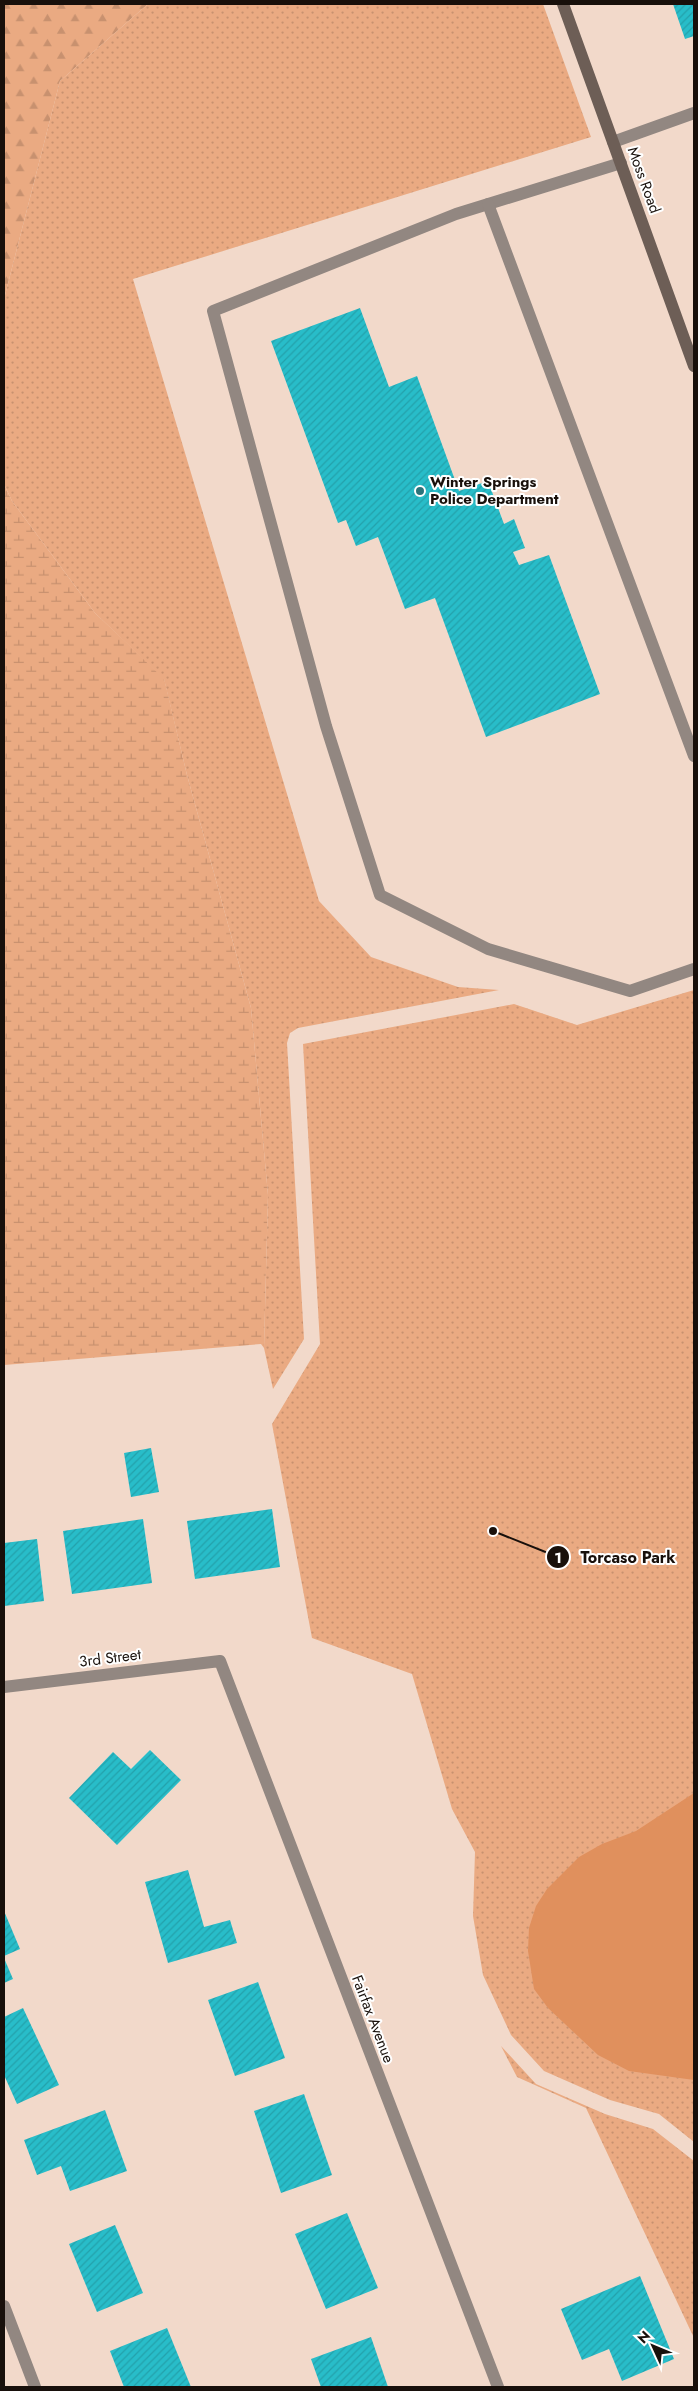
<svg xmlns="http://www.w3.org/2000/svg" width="698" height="2391" font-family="Jost,sans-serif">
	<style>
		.forest { fill: url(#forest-firs) }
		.wetland { fill: url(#wetland-marsh) }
		.park { fill: url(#park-dots) }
		.water { fill: #e0905d }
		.building { fill: url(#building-hatch) }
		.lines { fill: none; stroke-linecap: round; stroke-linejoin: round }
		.lane { stroke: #928781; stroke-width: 12 }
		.street { stroke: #928781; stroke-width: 12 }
		.secondary { stroke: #6d5e56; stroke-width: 12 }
		.poi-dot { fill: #2b747b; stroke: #fff; stroke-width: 2 }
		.labels { text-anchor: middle; stroke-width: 4; stroke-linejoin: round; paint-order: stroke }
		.street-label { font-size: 15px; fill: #18100b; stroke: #fff }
		.poi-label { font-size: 15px; font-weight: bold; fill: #18100b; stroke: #fff; text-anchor: start }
		.leader { fill: none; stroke: #18100b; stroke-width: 2 }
		.callout-dot { fill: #18100b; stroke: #fff; stroke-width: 2 }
		.mark-label { font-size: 15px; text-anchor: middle; font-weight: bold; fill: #fff }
		.callout-label { font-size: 16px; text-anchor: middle; font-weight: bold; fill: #18100b; stroke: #fff; stroke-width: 4; stroke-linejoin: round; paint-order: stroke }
	</style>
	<defs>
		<pattern id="forest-firs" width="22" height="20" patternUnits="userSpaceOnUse" patternTransform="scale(1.25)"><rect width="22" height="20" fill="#eaaa82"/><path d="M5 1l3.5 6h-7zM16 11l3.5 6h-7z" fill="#c8916f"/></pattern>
		<pattern id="wetland-marsh" width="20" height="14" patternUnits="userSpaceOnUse" patternTransform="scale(1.25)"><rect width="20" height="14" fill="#eaaa82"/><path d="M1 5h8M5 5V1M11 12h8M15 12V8" fill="none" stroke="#c8916f"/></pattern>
		<pattern id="park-dots" width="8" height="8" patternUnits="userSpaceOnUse" patternTransform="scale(1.25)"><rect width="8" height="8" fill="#eaaa82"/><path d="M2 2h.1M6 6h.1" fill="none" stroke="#c8916f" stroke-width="1.8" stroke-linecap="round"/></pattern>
		<pattern id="building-hatch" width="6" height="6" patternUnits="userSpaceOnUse" patternTransform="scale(1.25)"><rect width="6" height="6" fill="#28bdc9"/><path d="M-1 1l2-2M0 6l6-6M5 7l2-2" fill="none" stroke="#23a1ab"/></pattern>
	</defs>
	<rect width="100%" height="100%" fill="#f2d9ca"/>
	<!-- forest -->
	<path class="forest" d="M4,4H148L60,81L4,299Z"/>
	<!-- wetland -->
	<path class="wetland" d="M4,484L12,501L95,613L164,678L187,775L251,1008L268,1195L264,1348L261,1344L4,1365Z"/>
	<!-- park -->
	<g class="park">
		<path d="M148,4H543L591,137L133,279L319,901L371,957L458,987L499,990L298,1028L290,1033L287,1043L304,1339L273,1389L264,1348L268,1195L251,1008L187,775L164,679L95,613L12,501L4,484V299L60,81Z"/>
		<path d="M694,990V2142L659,2114L610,2100L544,2071L511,2035L483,1975L473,1916L475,1852L452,1809L412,1674L312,1638L272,1424L320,1344L303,1044L514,1004L577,1025Z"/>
		<path d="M501,2046L536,2084L605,2114L653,2129L694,2161V2338L586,2108L517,2077Z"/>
	</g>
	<!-- water -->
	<path class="water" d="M694,1793V2080L629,2071L598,2055L548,2008L534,1989L528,1951L529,1928L536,1906L547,1889L579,1857L602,1844L636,1831Z"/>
	<!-- building -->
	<g class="building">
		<path d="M673,4H694V36L685,39Z"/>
		<path d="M360,308L389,387L417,376L459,491L488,481L504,524L514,519L525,548L513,552L519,565L549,555L600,694L486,737L435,598L405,609L378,537L356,546L346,520L338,523L271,341Z"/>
		<path d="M151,1448L159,1492L131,1497L124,1453Z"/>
		<path d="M272,1509L280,1567L195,1579L187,1521Z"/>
		<path d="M143,1519L152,1583L72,1594L63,1531Z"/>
		<path d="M37,1539L44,1601L4,1606V1543Z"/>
		<path d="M150,1750L181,1780L117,1845L69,1798L113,1752L131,1769Z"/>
		<path d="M188,1870L204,1927L230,1920L237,1943L168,1963L145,1882Z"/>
		<path d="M4,1911L20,1949L4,1956Z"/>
		<path d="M4,1958L13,1979L4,1983Z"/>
		<path d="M258,1982L285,2058L235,2076L208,2000Z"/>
		<path d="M23,2008L59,2085L17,2104L4,2075V2017Z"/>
		<path d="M304,2094L332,2175L281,2193L254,2111Z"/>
		<path d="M105,2110L127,2171L70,2191L61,2166L37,2175L24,2140Z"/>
		<path d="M347,2213L378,2288L326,2309L295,2234Z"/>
		<path d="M115,2225L143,2293L97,2312L69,2244Z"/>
		<path d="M640,2276L674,2359L622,2381L609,2349L582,2360L561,2309Z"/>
		<path d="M167,2328L191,2387H124L110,2351Z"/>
		<path d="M371,2337L388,2387H321L311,2359Z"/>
	</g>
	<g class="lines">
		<!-- lane -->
		<g class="lane">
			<path d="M621,163L456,214L213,311L326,726L380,895L488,949L630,991L694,969"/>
			<path d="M488,204L694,756"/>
		</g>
		<!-- street -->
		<g class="street">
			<path d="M613,142L694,113"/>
			<path d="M4,1687L220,1661L498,2387"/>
			<path d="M4,2306L35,2387"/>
		</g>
		<!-- secondary -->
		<path class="secondary" d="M563,4L694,366"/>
	</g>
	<!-- markers -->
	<circle class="poi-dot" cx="420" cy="491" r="5"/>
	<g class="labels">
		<!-- street labels -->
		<g class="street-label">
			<text transform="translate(644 180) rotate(70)" y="5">Moss Road</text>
			<text transform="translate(110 1658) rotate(-7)" y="5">3rd Street</text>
			<text transform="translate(373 2019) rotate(69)" y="5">Fairfax Avenue</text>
		</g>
		<!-- poi labels -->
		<g class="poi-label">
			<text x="430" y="487">Winter Springs<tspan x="430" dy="17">Police Department</tspan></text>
		</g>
	</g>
	<!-- callouts -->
	<path class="leader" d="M493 1531L558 1557"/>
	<g class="callout-dot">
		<circle cx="493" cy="1531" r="5"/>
		<circle cx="558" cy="1557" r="12"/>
	</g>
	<g class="mark-label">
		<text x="558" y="1563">1</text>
	</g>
	<g class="callout-label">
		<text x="628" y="1563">Torcaso Park</text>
	</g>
	<!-- border -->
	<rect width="698" height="2391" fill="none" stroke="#18100b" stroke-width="10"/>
	<!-- north arrow -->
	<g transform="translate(653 2346) rotate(314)" stroke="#ffffff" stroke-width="4" paint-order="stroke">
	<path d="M0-4L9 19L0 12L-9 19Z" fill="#18100b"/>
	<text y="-8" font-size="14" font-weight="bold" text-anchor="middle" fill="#18100b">N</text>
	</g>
</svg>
